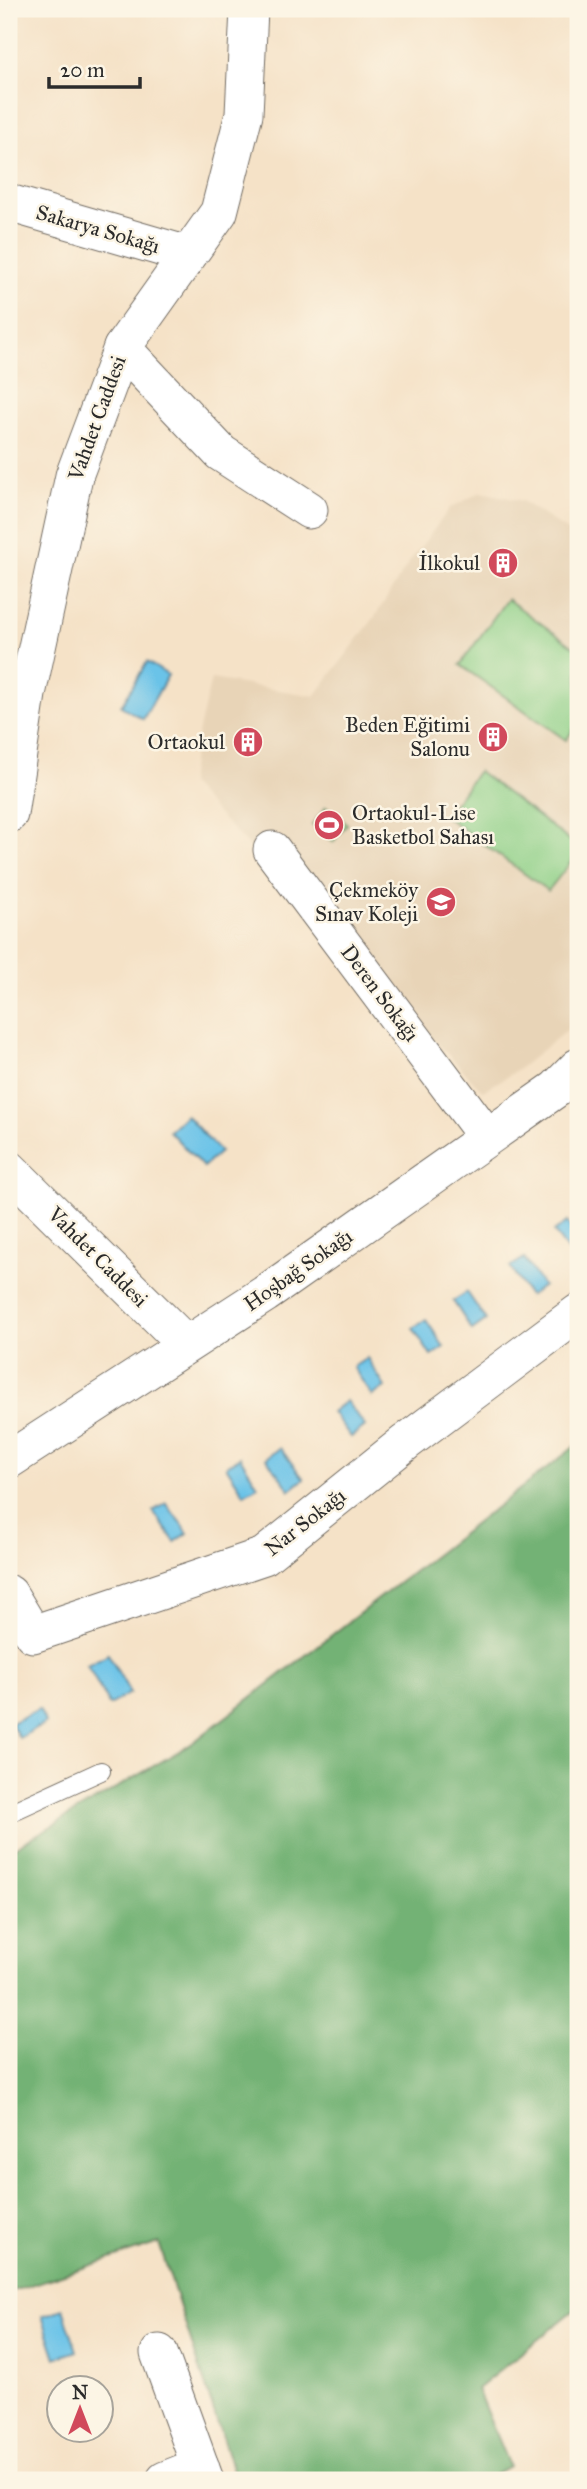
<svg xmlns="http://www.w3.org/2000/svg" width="587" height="2489" font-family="'IM FELL Great Primer',serif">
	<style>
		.built { fill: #e8d4b7 }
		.green { fill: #8fd088; stroke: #5d7e5a; stroke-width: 2 }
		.forest { fill: #73b274; stroke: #4f6e50; stroke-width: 2 }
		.water { fill: #6ac3e8; stroke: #4a778a; stroke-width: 2 }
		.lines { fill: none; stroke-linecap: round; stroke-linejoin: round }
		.lane-casing { stroke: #726b62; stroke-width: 20 }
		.street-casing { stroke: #726b62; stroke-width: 39 }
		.lane { stroke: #fff; stroke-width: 18 }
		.street { stroke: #fff; stroke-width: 37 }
		.labels { text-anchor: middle; stroke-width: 5; stroke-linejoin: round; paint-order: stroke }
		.street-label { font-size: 21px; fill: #2b2b2b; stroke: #fcf5e5 }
		.poi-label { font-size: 21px; fill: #2b2b2b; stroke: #fcf5e5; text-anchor: end }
	</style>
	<rect width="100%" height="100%" fill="#fcf5e5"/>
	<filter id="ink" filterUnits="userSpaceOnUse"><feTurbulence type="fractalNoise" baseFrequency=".0143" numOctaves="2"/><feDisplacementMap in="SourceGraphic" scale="14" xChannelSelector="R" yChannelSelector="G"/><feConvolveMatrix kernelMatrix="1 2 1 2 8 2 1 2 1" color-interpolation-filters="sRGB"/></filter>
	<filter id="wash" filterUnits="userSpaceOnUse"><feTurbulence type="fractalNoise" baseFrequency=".00686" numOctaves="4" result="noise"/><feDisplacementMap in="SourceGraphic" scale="28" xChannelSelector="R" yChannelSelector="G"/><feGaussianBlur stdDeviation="1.57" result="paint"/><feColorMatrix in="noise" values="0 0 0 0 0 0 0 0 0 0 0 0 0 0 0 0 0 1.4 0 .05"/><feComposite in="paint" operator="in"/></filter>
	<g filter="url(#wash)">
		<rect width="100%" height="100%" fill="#f5e2c7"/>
		<!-- built -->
		<path class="built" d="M481,492L522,501L578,538V1021L516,1071L483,1091L189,784L193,755L211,679L315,696L374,618L408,564L450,508Z"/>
		<!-- green -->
		<g class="green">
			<path d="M507,599L578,650V723L566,740L460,665Z"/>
			<path d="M478,771L578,847V853L548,891L445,816Z"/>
			<path d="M326,807L347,824L333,842L312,825Z"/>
		</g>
		<!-- forest -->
		<path class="forest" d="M578,1444V2307L477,2389L509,2466L485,2480H236L159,2243L9,2292V1851L191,1744Z"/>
		<!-- water -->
		<g class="water">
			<path d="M147,662L168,675L143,719L121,706Z"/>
			<path d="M186,1115L220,1152L203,1167L169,1131Z"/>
			<path d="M567,1222L578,1238V1256L574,1259L554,1232Z"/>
			<path d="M524,1258L543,1286L529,1296L510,1267Z"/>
			<path d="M467,1292L486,1320L472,1330L453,1301Z"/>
			<path d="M426,1320L444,1347L431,1356L413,1328Z"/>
			<path d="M367,1358L385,1387L372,1396L353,1367Z"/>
			<path d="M346,1401L365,1426L351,1437L332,1412Z"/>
			<path d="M280,1448L304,1479L290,1490L266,1458Z"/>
			<path d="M240,1457L258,1486L244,1494L226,1466Z"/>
			<path d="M166,1503L188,1533L175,1542L153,1511Z"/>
			<path d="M108,1654L130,1693L109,1705L87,1665Z"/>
			<path d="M39,1709L46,1723L19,1738L11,1723Z"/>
			<path d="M63,2309L77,2351L56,2358L42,2316Z"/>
		</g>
	</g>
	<g filter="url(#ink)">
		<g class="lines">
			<!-- lane casing -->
			<g class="lane-casing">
				<path id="lane" d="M9,1813L101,1771"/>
			</g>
			<!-- street casing -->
			<g class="street-casing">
				<g id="street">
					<path d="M9,203L188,255"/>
					<path d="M122,348L221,453L309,510"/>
					<path d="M9,814L27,694L74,476L122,348L219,212L244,114L249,9"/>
					<path d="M272,850L487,1137"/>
					<path d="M9,1169L186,1344"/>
					<path d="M9,1460L265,1294L556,1089L578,1067"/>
					<path d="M9,1594L33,1634L264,1556L406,1442L578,1313"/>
					<path d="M159,2353L205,2480"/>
					<path d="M165,2480L200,2466"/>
				</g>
			</g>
			<!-- lane -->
			<use href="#lane" class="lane"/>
			<!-- street -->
			<use href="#street" class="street"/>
		</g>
	</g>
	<!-- icons -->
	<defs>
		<g id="building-disc" transform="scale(1.575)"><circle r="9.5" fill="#d1495b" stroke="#fcf5e5"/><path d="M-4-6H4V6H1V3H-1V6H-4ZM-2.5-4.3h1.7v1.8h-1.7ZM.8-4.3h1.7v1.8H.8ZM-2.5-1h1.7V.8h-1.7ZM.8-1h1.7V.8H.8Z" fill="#fff"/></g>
		<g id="stadium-disc" transform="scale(1.575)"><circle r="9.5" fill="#d1495b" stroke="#fcf5e5"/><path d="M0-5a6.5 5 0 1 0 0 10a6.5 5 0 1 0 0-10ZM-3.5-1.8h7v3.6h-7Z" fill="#fff"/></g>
		<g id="school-disc" transform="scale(1.575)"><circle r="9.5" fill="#d1495b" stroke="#fcf5e5"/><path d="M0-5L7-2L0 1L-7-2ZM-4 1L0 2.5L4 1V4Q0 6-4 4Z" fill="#fff"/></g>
	</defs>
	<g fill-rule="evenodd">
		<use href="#building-disc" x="503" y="563"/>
		<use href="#building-disc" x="493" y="737"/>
		<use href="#building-disc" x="248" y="742"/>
		<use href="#stadium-disc" x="329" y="825"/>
		<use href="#school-disc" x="441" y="902"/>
	</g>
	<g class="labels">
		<!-- street labels -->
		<g class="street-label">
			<text transform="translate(98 229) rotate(16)" y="7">Sakarya Sokağı</text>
			<text transform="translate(97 418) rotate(-70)" y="7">Vahdet Caddesi</text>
			<text transform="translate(380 993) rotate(53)" y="7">Deren Sokağı</text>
			<text transform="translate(98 1257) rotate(45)" y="7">Vahdet Caddesi</text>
			<text transform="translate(298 1270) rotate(-35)" y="7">Hoşbağ Sokağı</text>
			<text transform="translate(305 1522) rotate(-38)" y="7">Nar Sokağı</text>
		</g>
		<!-- poi labels -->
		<g class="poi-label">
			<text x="480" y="570">İlkokul</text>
			<text x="470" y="732">Beden Eğitimi<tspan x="470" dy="24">Salonu</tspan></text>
			<text x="225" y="749">Ortaokul</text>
			<text x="352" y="820" text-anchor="start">Ortaokul-Lise<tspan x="352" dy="24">Basketbol Sahası</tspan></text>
			<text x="418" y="897">Çekmeköy<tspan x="418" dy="24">Sınav Koleji</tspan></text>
		</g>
	</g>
	<!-- margin -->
	<rect width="587" height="2489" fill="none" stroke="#fcf5e5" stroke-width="35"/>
	<!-- north arrow -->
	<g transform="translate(80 2409)"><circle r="33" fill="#fcf5e5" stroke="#a8a49b" stroke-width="2"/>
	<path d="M0-5L12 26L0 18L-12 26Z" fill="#d1495b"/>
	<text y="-10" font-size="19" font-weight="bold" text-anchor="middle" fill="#2b2b2b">N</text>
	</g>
	<!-- scale -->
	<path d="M49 77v10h91v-10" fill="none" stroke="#2b2b2b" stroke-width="3.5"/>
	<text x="60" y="77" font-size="21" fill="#2b2b2b" stroke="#fcf5e5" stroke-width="5" paint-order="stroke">20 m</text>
</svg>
